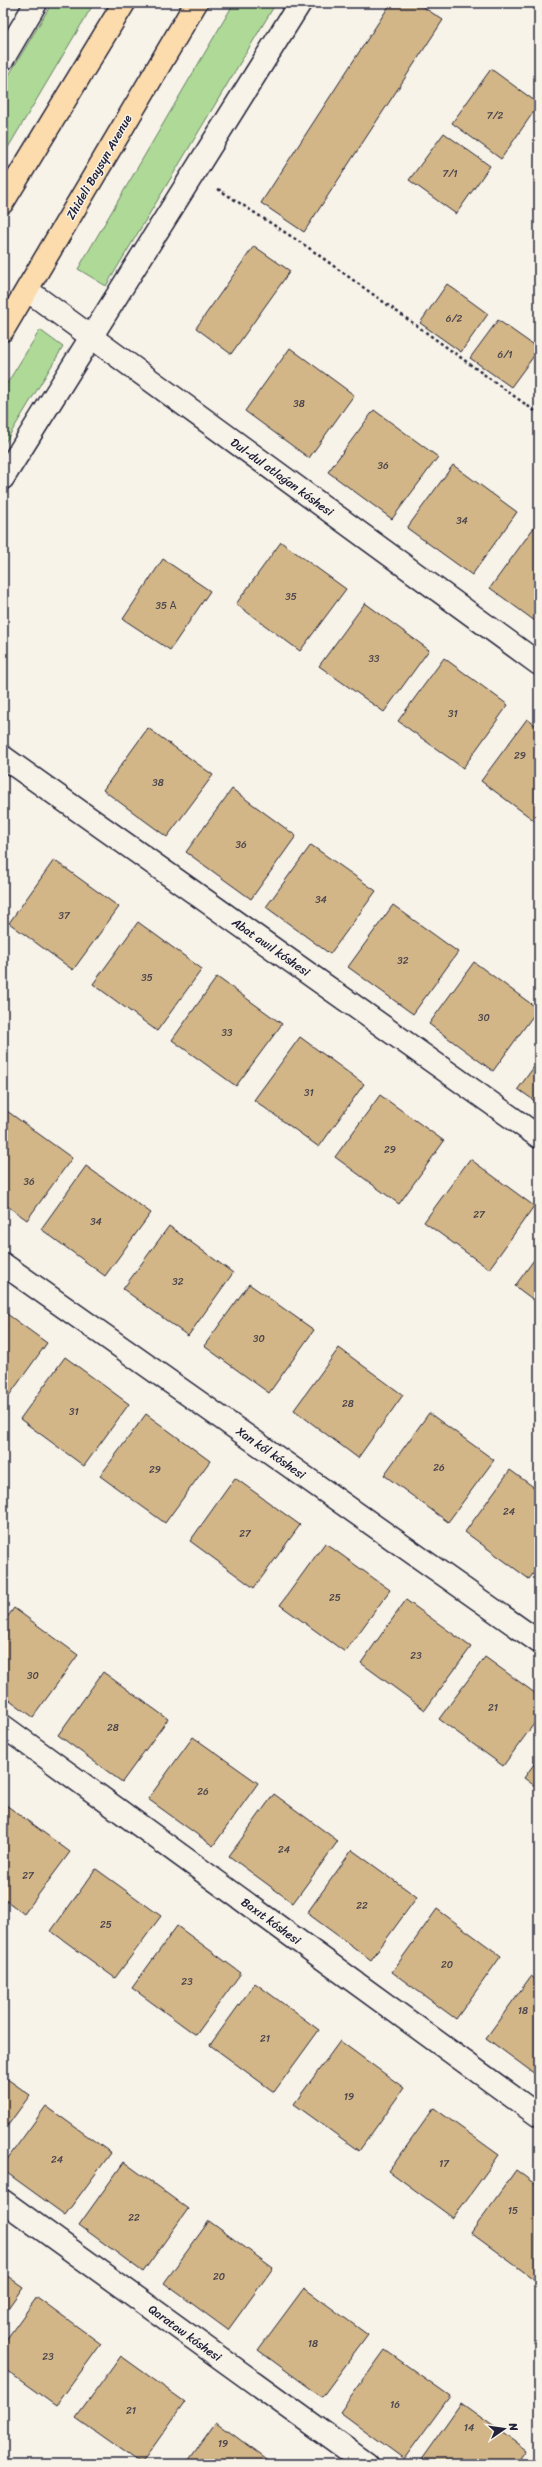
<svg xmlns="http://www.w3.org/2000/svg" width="542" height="2467" font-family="Sriracha,sans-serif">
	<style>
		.green { fill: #aed996; stroke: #687e68 }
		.building { fill: #d2b687; stroke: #22223b }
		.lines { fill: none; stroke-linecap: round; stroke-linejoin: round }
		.street-casing { stroke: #22223b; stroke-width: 25 }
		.primary-casing { stroke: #22223b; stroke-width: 25 }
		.path { stroke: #22223b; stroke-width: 2.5; stroke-dasharray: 3 3; stroke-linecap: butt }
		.street { stroke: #f7f3e8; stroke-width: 22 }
		.primary { stroke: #fcdcac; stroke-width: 22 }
		.labels { text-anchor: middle; stroke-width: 3; stroke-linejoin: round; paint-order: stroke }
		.number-label { font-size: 10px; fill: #4e474e }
		.street-label { font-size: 12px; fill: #22223b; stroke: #f7f3e8 }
	</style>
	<rect width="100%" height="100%" fill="#f7f3e8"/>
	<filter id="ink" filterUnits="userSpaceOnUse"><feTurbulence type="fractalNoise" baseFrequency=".025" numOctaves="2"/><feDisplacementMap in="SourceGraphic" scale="8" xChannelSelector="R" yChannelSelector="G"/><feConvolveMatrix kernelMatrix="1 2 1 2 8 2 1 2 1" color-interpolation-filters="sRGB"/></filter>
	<g filter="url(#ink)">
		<!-- green -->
		<g class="green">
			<path d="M52,3H94L3,156V85Z"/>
			<path d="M234,3H276L106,286L78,269Z"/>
			<path d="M40,330L63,347L3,446V390Z"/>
		</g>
		<!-- building -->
		<g class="building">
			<path d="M391,3H417L443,20L304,232L261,203Z"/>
			<path d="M491,69L539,104L501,159L452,123Z"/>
			<path d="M444,133L490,166L456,214L409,180Z"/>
			<path d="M254,246L290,271L231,354L196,328Z"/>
			<path d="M447,284L488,314L461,352L420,323Z"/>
			<path d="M498,320L539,349L511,387L470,358Z"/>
			<path d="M290,348L354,395L309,458L245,411Z"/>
			<path d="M374,410L438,457L392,519L328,472Z"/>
			<path d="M453,465L517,512L472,575L407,528Z"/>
			<path d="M535,526L539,529V624L490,588Z"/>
			<path d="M281,542L346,589L300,651L236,604Z"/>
			<path d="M163,559L210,591L170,650L123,619Z"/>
			<path d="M365,603L429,650L384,712L319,666Z"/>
			<path d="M444,658L508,705L463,768L398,721Z"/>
			<path d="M527,719L539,728V824L481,781Z"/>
			<path d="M148,728L213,775L167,837L103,790Z"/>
			<path d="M232,789L296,836L251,899L186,852Z"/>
			<path d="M311,845L376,891L330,954L266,907Z"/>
			<path d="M54,860L119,907L73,970L9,923Z"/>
			<path d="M393,905L458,952L413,1014L348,967Z"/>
			<path d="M138,922L202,969L157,1031L93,984Z"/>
			<path d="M474,962L538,1009L493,1071L429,1024Z"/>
			<path d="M217,977L282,1024L236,1086L172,1040Z"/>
			<path d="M300,1037L364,1084L319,1147L254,1100Z"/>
			<path d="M539,1060V1104L518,1089Z"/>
			<path d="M380,1095L444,1141L399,1204L335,1157Z"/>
			<path d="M7,1111L72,1158L27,1220L3,1203V1116Z"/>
			<path d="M470,1159L534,1206L489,1269L424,1222Z"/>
			<path d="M86,1166L151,1213L105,1276L41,1229Z"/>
			<path d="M169,1226L233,1273L188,1336L123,1289Z"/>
			<path d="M539,1253V1304L515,1286Z"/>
			<path d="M249,1284L314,1330L269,1393L204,1346Z"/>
			<path d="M3,1311L47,1343L3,1404Z"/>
			<path d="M339,1348L403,1395L358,1458L294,1410Z"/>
			<path d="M65,1357L129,1404L84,1466L20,1419Z"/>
			<path d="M429,1413L494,1460L448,1522L384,1475Z"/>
			<path d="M146,1414L210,1461L165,1523L100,1476Z"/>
			<path d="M510,1470L539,1491V1566L529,1579L465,1532Z"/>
			<path d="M235,1478L300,1525L254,1588L190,1541Z"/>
			<path d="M325,1543L390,1590L345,1652L280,1605Z"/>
			<path d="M406,1600L471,1647L425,1710L361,1663Z"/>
			<path d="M14,1608L78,1655L33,1717L3,1695V1623Z"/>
			<path d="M485,1657L539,1696V1717L503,1766L439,1719Z"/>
			<path d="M103,1672L168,1719L122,1782L58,1735Z"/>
			<path d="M193,1737L258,1783L213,1846L148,1799Z"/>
			<path d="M539,1757V1789L524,1778Z"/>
			<path d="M274,1794L338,1841L293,1903L229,1856Z"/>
			<path d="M6,1805L70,1852L24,1914L3,1898V1808Z"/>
			<path d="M352,1850L417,1897L371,1960L307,1913Z"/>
			<path d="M96,1869L161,1916L115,1978L51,1931Z"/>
			<path d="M437,1909L501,1956L456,2019L392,1972Z"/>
			<path d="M177,1926L241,1973L196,2035L132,1988Z"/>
			<path d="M531,1976L539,1982V2077L486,2038Z"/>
			<path d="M255,1983L319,2030L274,2092L210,2045Z"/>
			<path d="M340,2041L404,2088L359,2151L294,2104Z"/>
			<path d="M3,2076L30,2095L3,2132Z"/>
			<path d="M46,2106L111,2153L65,2215L3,2170V2165Z"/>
			<path d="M434,2108L499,2155L453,2218L389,2171Z"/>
			<path d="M124,2162L188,2209L143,2272L79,2225Z"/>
			<path d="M516,2170L539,2187V2274L535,2280L471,2233Z"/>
			<path d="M209,2221L273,2268L228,2330L164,2283Z"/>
			<path d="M3,2273L23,2287L3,2315Z"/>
			<path d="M304,2288L368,2335L322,2397L258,2350Z"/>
			<path d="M37,2297L101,2344L56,2406L3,2368V2344Z"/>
			<path d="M385,2350L450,2396L404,2459L340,2412Z"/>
			<path d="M121,2356L185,2402L141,2464L76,2418Z"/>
			<path d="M461,2403L526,2450L516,2464H418Z"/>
			<path d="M216,2422L273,2464H186Z"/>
		</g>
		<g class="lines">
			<!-- street casing -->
			<g class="street-casing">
				<g id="street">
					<path d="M3,59L36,3"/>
					<path d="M27,290L539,664"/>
					<path d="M3,478L300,3"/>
					<path d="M3,757L539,1137"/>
					<path d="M3,1264L539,1642"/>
					<path d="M3,1726L539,2116"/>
					<path d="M3,2201L367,2464"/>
				</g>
			</g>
			<!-- primary casing -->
			<g class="primary-casing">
				<g id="primary">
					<path d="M3,202L124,3"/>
					<path d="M3,330L196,3"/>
				</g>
			</g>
			<!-- path -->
			<path class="path" d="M218,189L306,246L539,414"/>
			<!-- street -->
			<use href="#street" class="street"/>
			<!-- primary -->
			<use href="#primary" class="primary"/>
		</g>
	</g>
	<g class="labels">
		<!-- number labels -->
		<g class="number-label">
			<text x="495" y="119">7/2</text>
			<text x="450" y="177">7/1</text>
			<text x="454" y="322">6/2</text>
			<text x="505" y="358">6/1</text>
			<text x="299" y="407">38</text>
			<text x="383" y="469">36</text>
			<text x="462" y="524">34</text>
			<text x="291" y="600">35</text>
			<text x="166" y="609">35 А</text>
			<text x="374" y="662">33</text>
			<text x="453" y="717">31</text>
			<text x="520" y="759">29</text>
			<text x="158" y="786">38</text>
			<text x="241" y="848">36</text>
			<text x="321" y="903">34</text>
			<text x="64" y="919">37</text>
			<text x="403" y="964">32</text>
			<text x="147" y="981">35</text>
			<text x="484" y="1021">30</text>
			<text x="227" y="1036">33</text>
			<text x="309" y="1096">31</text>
			<text x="390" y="1153">29</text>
			<text x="29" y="1185">36</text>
			<text x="479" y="1218">27</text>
			<text x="96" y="1225">34</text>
			<text x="178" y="1285">32</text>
			<text x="259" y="1342">30</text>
			<text x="348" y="1407">28</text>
			<text x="74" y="1415">31</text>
			<text x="439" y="1471">26</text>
			<text x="155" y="1473">29</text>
			<text x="509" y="1515">24</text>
			<text x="245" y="1537">27</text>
			<text x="335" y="1601">25</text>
			<text x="416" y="1659">23</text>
			<text x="33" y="1679">30</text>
			<text x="493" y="1711">21</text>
			<text x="113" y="1731">28</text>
			<text x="203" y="1795">26</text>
			<text x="284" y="1853">24</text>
			<text x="28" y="1879">27</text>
			<text x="362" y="1909">22</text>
			<text x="106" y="1928">25</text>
			<text x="447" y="1968">20</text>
			<text x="187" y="1985">23</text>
			<text x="523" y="2014">18</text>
			<text x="265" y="2042">21</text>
			<text x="349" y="2100">19</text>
			<text x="57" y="2163">24</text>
			<text x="444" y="2167">17</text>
			<text x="513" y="2214">15</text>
			<text x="134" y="2221">22</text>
			<text x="219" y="2280">20</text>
			<text x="313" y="2347">18</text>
			<text x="48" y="2360">23</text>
			<text x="395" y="2408">16</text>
			<text x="131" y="2414">21</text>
			<text x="469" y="2431">14</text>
			<text x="223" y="2447">19</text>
		</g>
		<!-- street labels -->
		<g class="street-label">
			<text transform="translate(99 167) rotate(-60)" y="4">Zhideli Baysyn Avenue</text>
			<text transform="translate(282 477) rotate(36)" y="4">Dul-dul atlaǵan kóshesi</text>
			<text transform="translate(271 947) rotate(35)" y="4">Abat awıl kóshesi</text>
			<text transform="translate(271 1453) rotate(35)" y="4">Xan kól kóshesi</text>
			<text transform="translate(271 1921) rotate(36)" y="4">Baxıt kóshesi</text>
			<text transform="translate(185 2333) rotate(36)" y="4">Qarataw kóshesi</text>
		</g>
	</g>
	<!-- margin -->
	<rect width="542" height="2467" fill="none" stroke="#f7f3e8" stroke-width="16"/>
	<rect x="8" y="8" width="526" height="2451" fill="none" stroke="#22223b" stroke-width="1.5" filter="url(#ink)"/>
	<!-- north arrow -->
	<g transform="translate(504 2429) rotate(77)" stroke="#f7f3e8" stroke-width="3" paint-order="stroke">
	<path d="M0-3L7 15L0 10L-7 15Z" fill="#22223b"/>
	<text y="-6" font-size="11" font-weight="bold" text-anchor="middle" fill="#22223b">N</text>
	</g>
</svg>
